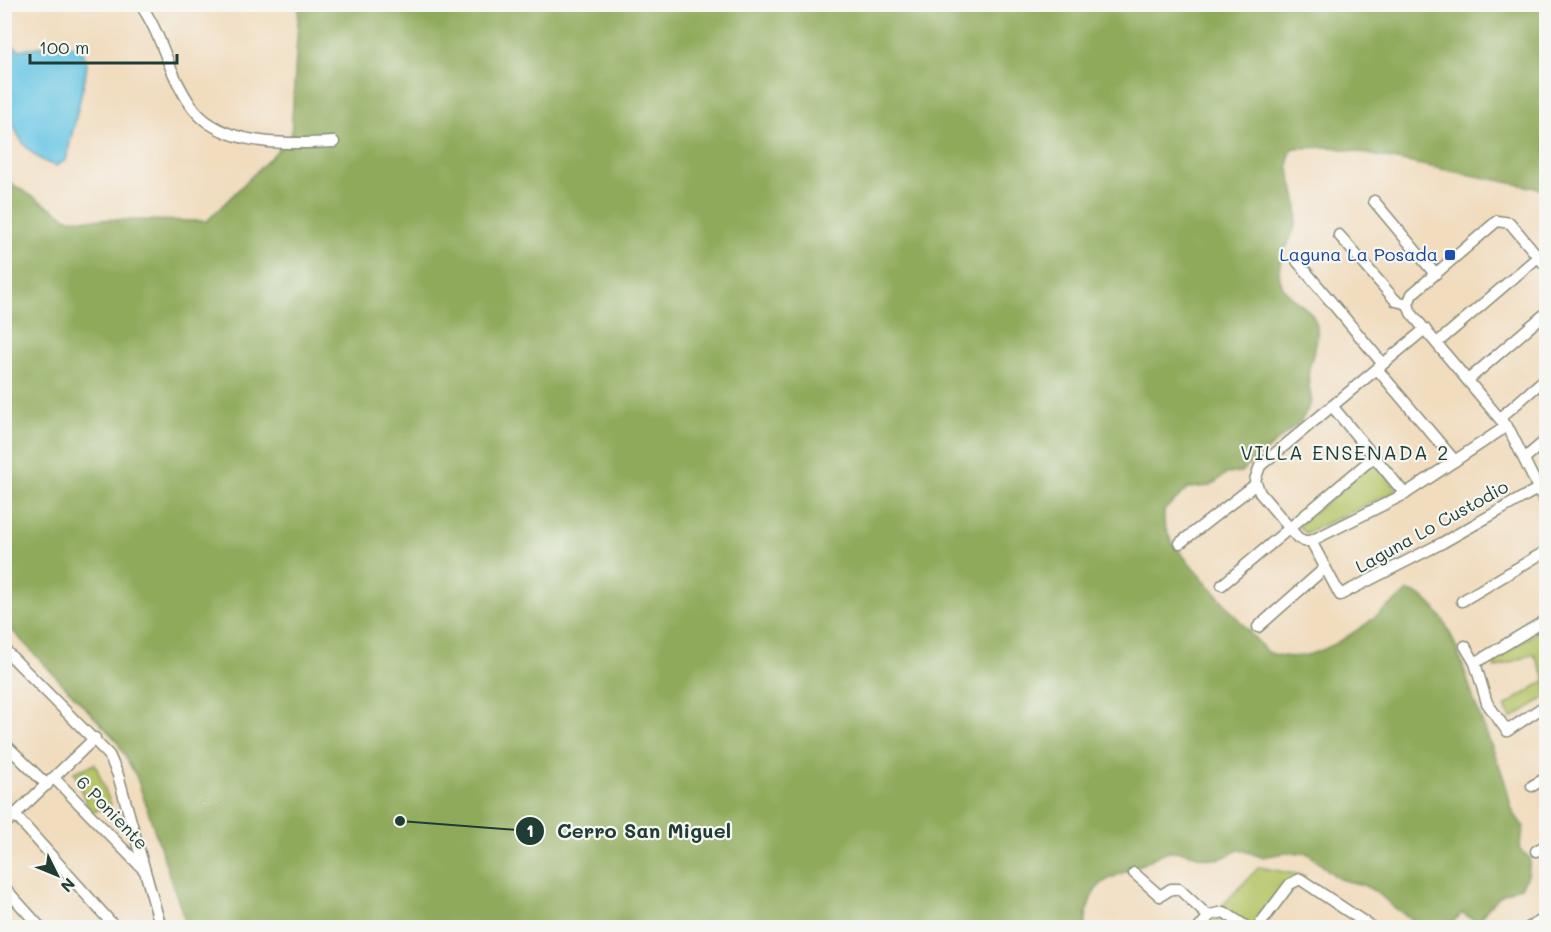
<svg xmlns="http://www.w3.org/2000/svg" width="1551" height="932" font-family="Mali,sans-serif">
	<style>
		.green { fill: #b5c466; stroke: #6a804d; stroke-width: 1.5 }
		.forest { fill: #90aa5b; stroke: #587448; stroke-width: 1.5 }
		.water { fill: #65c5e4; stroke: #42818c; stroke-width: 1.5 }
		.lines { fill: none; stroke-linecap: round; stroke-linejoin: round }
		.minor-casing { stroke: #888c79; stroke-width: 13 }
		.minor { stroke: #fff; stroke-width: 10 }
		.transit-dot { fill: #1a4fb4; stroke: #f6f6f2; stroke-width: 2 }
		.labels { text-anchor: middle; stroke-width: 4.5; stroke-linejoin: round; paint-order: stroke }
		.transit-label { font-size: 18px; fill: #164399; stroke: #f6f6f2; text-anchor: end }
		.street-label { font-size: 18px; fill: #1f3d34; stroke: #f6f6f2 }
		.neighbourhood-label { font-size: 20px; letter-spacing: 1.5px; fill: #1f3d34; stroke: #f6f6f2 }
		.leader { fill: none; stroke: #1f3d34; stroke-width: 2 }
		.callout-dot { fill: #1f3d34; stroke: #f6f6f2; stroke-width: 2 }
		.mark-label { font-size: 18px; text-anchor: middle; font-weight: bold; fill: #fff }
		.callout-label { font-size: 20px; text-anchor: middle; font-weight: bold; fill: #1f3d34; stroke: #f6f6f2; stroke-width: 4.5; stroke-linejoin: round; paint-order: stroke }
	</style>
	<rect width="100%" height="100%" fill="#f6f6f2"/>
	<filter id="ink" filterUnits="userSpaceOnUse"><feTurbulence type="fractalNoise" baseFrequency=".0167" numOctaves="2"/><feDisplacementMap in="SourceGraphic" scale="12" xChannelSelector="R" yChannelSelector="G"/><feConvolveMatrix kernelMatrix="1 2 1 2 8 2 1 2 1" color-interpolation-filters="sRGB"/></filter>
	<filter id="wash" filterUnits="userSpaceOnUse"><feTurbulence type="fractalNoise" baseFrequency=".008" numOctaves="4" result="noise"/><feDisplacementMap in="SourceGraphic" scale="24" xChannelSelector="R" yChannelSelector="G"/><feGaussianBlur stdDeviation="1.35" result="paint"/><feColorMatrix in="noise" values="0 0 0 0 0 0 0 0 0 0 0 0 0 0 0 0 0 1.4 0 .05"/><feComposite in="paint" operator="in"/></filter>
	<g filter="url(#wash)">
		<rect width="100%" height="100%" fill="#f1dcbe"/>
		<!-- green -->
		<g class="green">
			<path d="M1375,465L1396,488L1394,492L1306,533L1298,526L1369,466Z"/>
			<path d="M1546,626V697L1511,719L1505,706L1546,680L1534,654L1495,668L1492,661Z"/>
			<path d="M95,764L111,805L90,813L74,772Z"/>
			<path d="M1259,867L1305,876L1264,921L1251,927L1189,928L1206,912L1220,908Z"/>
		</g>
		<!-- forest -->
		<path class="forest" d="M299,5H1546V190L1333,147L1293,148C1280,168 1300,191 1297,218C1294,243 1270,261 1283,287C1290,300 1310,307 1315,320C1322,337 1312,353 1309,369C1307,380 1309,390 1312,401L1301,421L1241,472L1226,474L1210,486L1189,488L1164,510V524L1172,543L1266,651C1315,675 1371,618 1409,591C1452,604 1463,673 1477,709C1485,733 1500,763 1506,786C1513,810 1507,806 1524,827L1519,849L1530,858L1528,875L1521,887C1501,891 1489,905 1478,922L1462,913L1447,928L1423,927L1392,906L1377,892L1363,885L1339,879L1307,853H1287L1261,857L1239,849C1211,870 1200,851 1172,851C1161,851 1152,860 1142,864C1105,882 1089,879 1085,927L605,928L598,923L591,928L187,927L137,778L116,740L5,623L4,179L69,219L207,221L291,137Z"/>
		<!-- water -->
		<path class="water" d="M5,41L19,50L52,45L76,46L83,52L87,64L85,78L66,160L56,166C3,150 4,87 5,41Z"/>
	</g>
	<g filter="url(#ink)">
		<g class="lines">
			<!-- minor casing -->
			<g class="minor-casing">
				<g id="minor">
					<path d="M140,4C156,26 163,51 174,75C181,90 189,106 201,117C234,147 294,144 334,142"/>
					<path d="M1374,201L1435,274"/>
					<path d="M1339,235L1396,301L1408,304"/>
					<path d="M1297,261L1383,364"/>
					<path d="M1408,304L1411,313L1510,431L1546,504"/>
					<path d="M1408,304L1412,294L1497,221L1510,223L1546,266"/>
					<path d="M1425,329L1260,466L1255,480L1260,493L1298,538L1304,541H1311L1405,494L1507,426"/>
					<path d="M1437,343L1538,257"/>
					<path d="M1377,369L1455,461"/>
					<path d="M1468,380L1546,313"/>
					<path d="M1332,406L1405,494"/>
					<path d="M1500,418L1546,378"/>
					<path d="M1525,458L1546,440"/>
					<path d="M1311,541L1340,595L1442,543L1539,488"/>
					<path d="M1180,543L1256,484"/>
					<path d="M1222,585L1374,457"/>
					<path d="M1462,601L1546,551"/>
					<path d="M1258,627L1325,568"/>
					<path d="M1465,646L1475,663L1487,703L1507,731L1546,705"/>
					<path d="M4,649L109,755L118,775L161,928"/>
					<path d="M1475,663L1546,620"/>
					<path d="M4,743L47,785"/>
					<path d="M54,778L144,870"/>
					<path d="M1532,786L1546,778"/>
					<path d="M15,815L116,928"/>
					<path d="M4,825L95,738"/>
					<path d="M1536,851L1546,845"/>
					<path d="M1134,873L1160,896L1171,889H1179L1208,916"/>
					<path d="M4,887L41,928"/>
					<path d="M1199,928L1210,915L1224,912L1248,928"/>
					<path d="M1257,928L1290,884L1300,879L1373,928"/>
					<path d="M1528,928L1546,918"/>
				</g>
			</g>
			<!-- minor -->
			<use href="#minor" class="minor"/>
		</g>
	</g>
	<!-- markers -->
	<rect class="transit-dot" x="1444" y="249" width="12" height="12" rx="3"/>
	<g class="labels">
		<!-- transit labels -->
		<g class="transit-label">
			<text x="1438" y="261">Laguna La Posada</text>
		</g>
		<!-- street labels -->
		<g class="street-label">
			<text transform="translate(1432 527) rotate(-29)" y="6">Laguna Lo Custodio</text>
			<text transform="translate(112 813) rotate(46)" y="6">6 Poniente</text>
		</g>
		<!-- neighbourhood labels -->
		<g class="neighbourhood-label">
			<text x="1345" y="460">VILLA ENSENADA 2</text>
		</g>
	</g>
	<!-- callouts -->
	<path class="leader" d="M400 821L530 831"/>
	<g class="callout-dot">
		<circle cx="400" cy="821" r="6"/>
		<circle cx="530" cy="831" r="15"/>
	</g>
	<g class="mark-label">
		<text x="530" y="837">1</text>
	</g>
	<g class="callout-label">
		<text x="644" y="838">Cerro San Miguel</text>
	</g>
	<!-- margin -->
	<rect width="1551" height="932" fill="none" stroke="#f6f6f2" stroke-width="24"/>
	<!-- north arrow -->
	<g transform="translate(57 875) rotate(133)" stroke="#f6f6f2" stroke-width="4.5" paint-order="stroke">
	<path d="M0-4.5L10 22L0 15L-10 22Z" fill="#1f3d34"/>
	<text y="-9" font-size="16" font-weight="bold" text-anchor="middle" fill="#1f3d34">N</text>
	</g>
	<!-- scale -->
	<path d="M30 54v9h147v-9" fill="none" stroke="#1f3d34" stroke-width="3"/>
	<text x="39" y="54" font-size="18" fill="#1f3d34" stroke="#f6f6f2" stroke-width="4.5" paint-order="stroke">100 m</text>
</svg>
